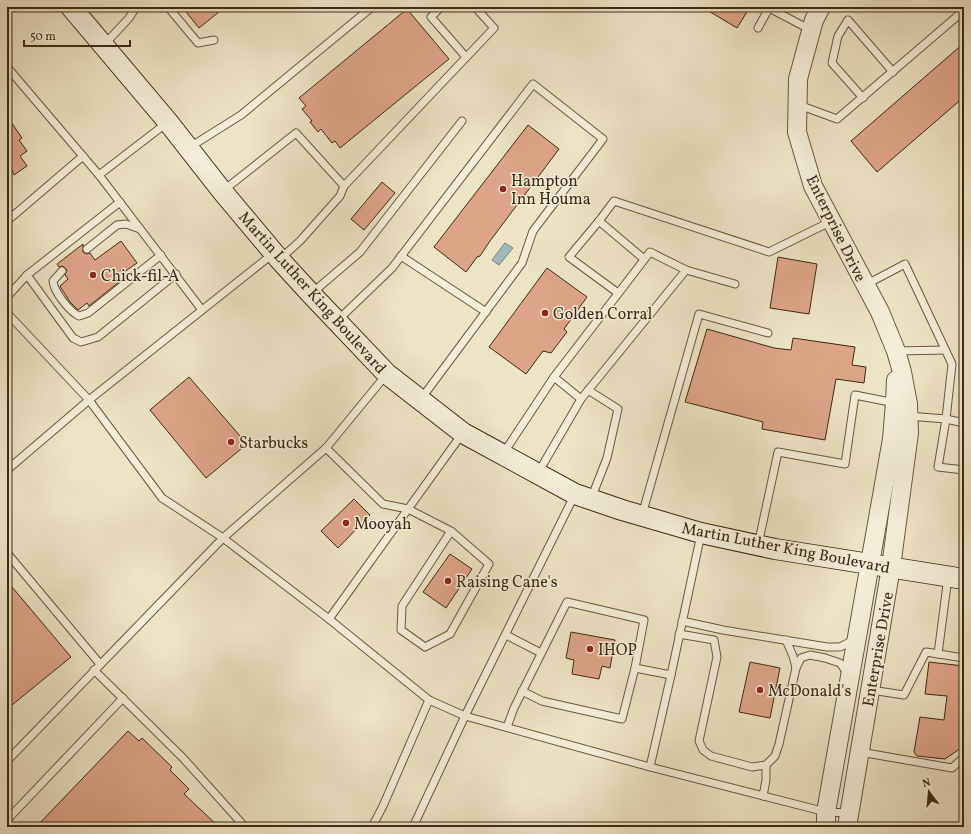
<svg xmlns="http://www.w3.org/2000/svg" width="971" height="834" font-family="Vollkorn,serif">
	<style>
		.water { fill: #9dbbbe; stroke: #77817a }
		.building { fill: #dea488; stroke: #3d2a15 }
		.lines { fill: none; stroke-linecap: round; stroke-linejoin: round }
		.service-casing { stroke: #695841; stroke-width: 9 }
		.tertiary-casing { stroke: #695841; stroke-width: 20 }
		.secondary-casing { stroke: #3d2a15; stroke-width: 22 }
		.service { stroke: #f3edd9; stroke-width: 7 }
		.tertiary { stroke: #f3edd9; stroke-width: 18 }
		.secondary { stroke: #f3edd9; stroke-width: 20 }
		.poi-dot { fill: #8f2418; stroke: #f3edd9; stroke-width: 1.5 }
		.labels { text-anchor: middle; stroke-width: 3; stroke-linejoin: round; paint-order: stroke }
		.poi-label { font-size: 16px; fill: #3d2a15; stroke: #f3edd9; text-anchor: start }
		.street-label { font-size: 16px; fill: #3d2a15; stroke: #f3edd9 }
	</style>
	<rect width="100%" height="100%" fill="#ede3c5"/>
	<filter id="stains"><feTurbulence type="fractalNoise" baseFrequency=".005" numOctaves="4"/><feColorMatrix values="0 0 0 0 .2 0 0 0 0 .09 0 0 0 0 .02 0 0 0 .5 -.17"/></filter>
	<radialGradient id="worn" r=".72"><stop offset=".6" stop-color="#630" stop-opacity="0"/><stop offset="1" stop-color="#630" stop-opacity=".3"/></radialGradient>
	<!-- water -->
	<path class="water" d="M505,243L513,248L499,265L492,260Z"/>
	<!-- building -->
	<g class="building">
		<path d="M182,7H225L199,28Z"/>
		<path d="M702,7H750L737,28Z"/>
		<path d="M407,9L449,59L340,148L335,141L332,143L321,129L318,132L310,122L312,121L302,109L306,106L299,98Z"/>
		<path d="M964,43V97L877,172L851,141Z"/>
		<path d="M7,116L22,138L19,140L27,151L20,156L27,166L14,175L12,170L7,174Z"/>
		<path d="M528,125L559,149L490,241L480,256L477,257L466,272L434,247Z"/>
		<path d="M382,182L395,193L364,230L351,219Z"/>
		<path d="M121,241L137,263L116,278L119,282L89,306L87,303L78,310L70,302L61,288L60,286L68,279L65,275L67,270L63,266L59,267L57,264L83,244V252L86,254L90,253L95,260Z"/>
		<path d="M778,257L817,264L809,314L770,308Z"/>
		<path d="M547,268L587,297L564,329L567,332L551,353L543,351L526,374L489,347Z"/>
		<path d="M707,329L774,348L791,350L793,338L855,347L852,365L866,367L864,383L836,379L825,440L762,429L763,422L685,402Z"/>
		<path d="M189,377L247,444L206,478L150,410Z"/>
		<path d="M354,499L370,515L338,548L321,531Z"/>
		<path d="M450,554L472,569L446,608L423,592Z"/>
		<path d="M7,581L71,657L7,709Z"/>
		<path d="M571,632L615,640L610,668L602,666L599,679L572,674L574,660L566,658Z"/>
		<path d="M750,662L780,668L770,718L739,712Z"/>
		<path d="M929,662L964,666V746L945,759L917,756L914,752L920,717L944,720L947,696L925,694Z"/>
		<path d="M128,731L139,741L142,738L172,767L170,770L189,789L184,794L219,827H36Z"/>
	</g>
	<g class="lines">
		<!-- service casing -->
		<g class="service-casing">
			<g id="service">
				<path d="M168,7L198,43L214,40"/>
				<path d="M441,7L431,17L466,57"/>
				<path d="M758,28L769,8L811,30"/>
				<path d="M104,45L129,18L136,7"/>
				<path d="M7,67L99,175L202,310"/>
				<path d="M863,98L832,63L838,36L848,20L893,72"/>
				<path d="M799,105L837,119L961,13L957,7"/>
				<path d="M190,147L241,115L372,7"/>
				<path d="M99,175L168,122"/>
				<path d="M344,186L494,28L475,7"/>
				<path d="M224,190L296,133L344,186L340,196L300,241L280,259"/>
				<path d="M7,221L83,156"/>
				<path d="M599,221L614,201L769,252L832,221"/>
				<path d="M87,249L117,225L126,224L140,229"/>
				<path d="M401,256L486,312"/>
				<path d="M686,270L735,284"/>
				<path d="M62,271L53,281C54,292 69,311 79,316L88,313L161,255"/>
				<path d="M27,275L73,338L81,342L98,337L176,274"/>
				<path d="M867,284L905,264L952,364L946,419L964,423"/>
				<path d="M312,293L360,252L462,121"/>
				<path d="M618,293L569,257L599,221L644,259"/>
				<path d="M7,297L27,275L120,202"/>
				<path d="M7,313L89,400L162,498L223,538L329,619L429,700L465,716L650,767L826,812L849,813"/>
				<path d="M337,321L392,268L533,84L603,139L533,231L522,263L421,399"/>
				<path d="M897,351L945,350"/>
				<path d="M554,377L581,399"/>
				<path d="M588,390L618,409L607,458L591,499"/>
				<path d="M908,416L946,419L938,467L964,470"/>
				<path d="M326,448L383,504L408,509L451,531L489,564L450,634L425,647L401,630L402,606L451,531"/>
				<path d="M503,454L554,377L650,252L686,270L581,399L538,473"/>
				<path d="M7,470L89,400L274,253"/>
				<path d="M642,515L699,314L768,333"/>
				<path d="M758,545L778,452L845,464L855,395L895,403"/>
				<path d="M7,553L100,664"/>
				<path d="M329,619L462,434"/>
				<path d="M682,621L723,630L827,647H840L854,640"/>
				<path d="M679,634L714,640L717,657L699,741L703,750L711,756L752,767L766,765L775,756L779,744L796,668L793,656L786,640"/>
				<path d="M506,635L541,653"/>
				<path d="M938,654L948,577"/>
				<path d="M796,668L801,658L810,655L825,658L840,663L848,674"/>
				<path d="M94,670L183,758L245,827"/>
				<path d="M871,690L904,695L926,652L964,658"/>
				<path d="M522,691L542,701L622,719L635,668"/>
				<path d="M507,727L514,708L567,602L644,620L635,668L671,675"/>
				<path d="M860,752L952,768L964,757"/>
				<path d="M7,761L223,538L326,448L386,375"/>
				<path d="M650,767L671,675L701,534"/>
				<path d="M763,796L766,780V765"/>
				<path d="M7,820L123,698"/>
				<path d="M372,827L383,806L429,700"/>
				<path d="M413,827L465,716L575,494"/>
			</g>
		</g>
		<!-- tertiary casing -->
		<g class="tertiary-casing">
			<g id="tertiary">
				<path d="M821,7L814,20L798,79L797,132L813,186L880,312L896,351L902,372L908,404L909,433L891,567L847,827"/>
				<path d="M826,827V812L892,439L895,403L896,380"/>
			</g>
		</g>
		<!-- secondary casing -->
		<g class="secondary-casing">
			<path id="secondary" d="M71,7L168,122L222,191L279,259L311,294L387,374L463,433L575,494L622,510L701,533L775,549L964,579"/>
		</g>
		<!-- service -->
		<use href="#service" class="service"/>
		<!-- tertiary -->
		<use href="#tertiary" class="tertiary"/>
		<!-- secondary -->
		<use href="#secondary" class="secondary"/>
	</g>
	<!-- markers -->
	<g class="poi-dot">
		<circle cx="503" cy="189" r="4"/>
		<circle cx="93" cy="275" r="4"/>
		<circle cx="545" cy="313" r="4"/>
		<circle cx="231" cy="442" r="4"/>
		<circle cx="346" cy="523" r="4"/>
		<circle cx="448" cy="581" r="4"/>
		<circle cx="590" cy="649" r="4"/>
		<circle cx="760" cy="690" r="4"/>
	</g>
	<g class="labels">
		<!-- poi labels -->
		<g class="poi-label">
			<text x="511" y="186">Hampton<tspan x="511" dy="18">Inn Houma</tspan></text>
			<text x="101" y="281">Chick-fil-A</text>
			<text x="553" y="319">Golden Corral</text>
			<text x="239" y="448">Starbucks</text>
			<text x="354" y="529">Mooyah</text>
			<text x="456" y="587">Raising Cane's</text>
			<text x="598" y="655">IHOP</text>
			<text x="768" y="696">McDonald's</text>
		</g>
		<!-- street labels -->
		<g class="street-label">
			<text transform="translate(837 228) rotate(64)" y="6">Enterprise Drive</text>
			<text transform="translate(313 292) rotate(48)" y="6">Martin Luther King Boulevard</text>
			<text transform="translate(786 547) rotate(11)" y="6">Martin Luther King Boulevard</text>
			<text transform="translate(877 649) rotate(-80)" y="6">Enterprise Drive</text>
		</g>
	</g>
	<!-- margin -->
	<rect width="971" height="834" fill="none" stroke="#ede3c5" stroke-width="24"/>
	<rect x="8" y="8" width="955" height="818" fill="none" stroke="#3d2a15" stroke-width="2"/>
	<rect x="12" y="12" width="947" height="810" fill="none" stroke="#3d2a15"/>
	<!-- north arrow -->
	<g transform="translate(929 792) rotate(344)" stroke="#f3edd9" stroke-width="3" paint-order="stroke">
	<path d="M0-3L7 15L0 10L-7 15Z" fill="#3d2a15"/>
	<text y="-6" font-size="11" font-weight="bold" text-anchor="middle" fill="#3d2a15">N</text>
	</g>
	<!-- scale -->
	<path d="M24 40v6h106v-6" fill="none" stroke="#3d2a15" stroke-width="2"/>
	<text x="30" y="40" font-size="12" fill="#3d2a15" stroke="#f3edd9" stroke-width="3" paint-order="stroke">50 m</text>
	<rect width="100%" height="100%" filter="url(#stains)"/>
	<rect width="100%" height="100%" fill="url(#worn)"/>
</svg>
